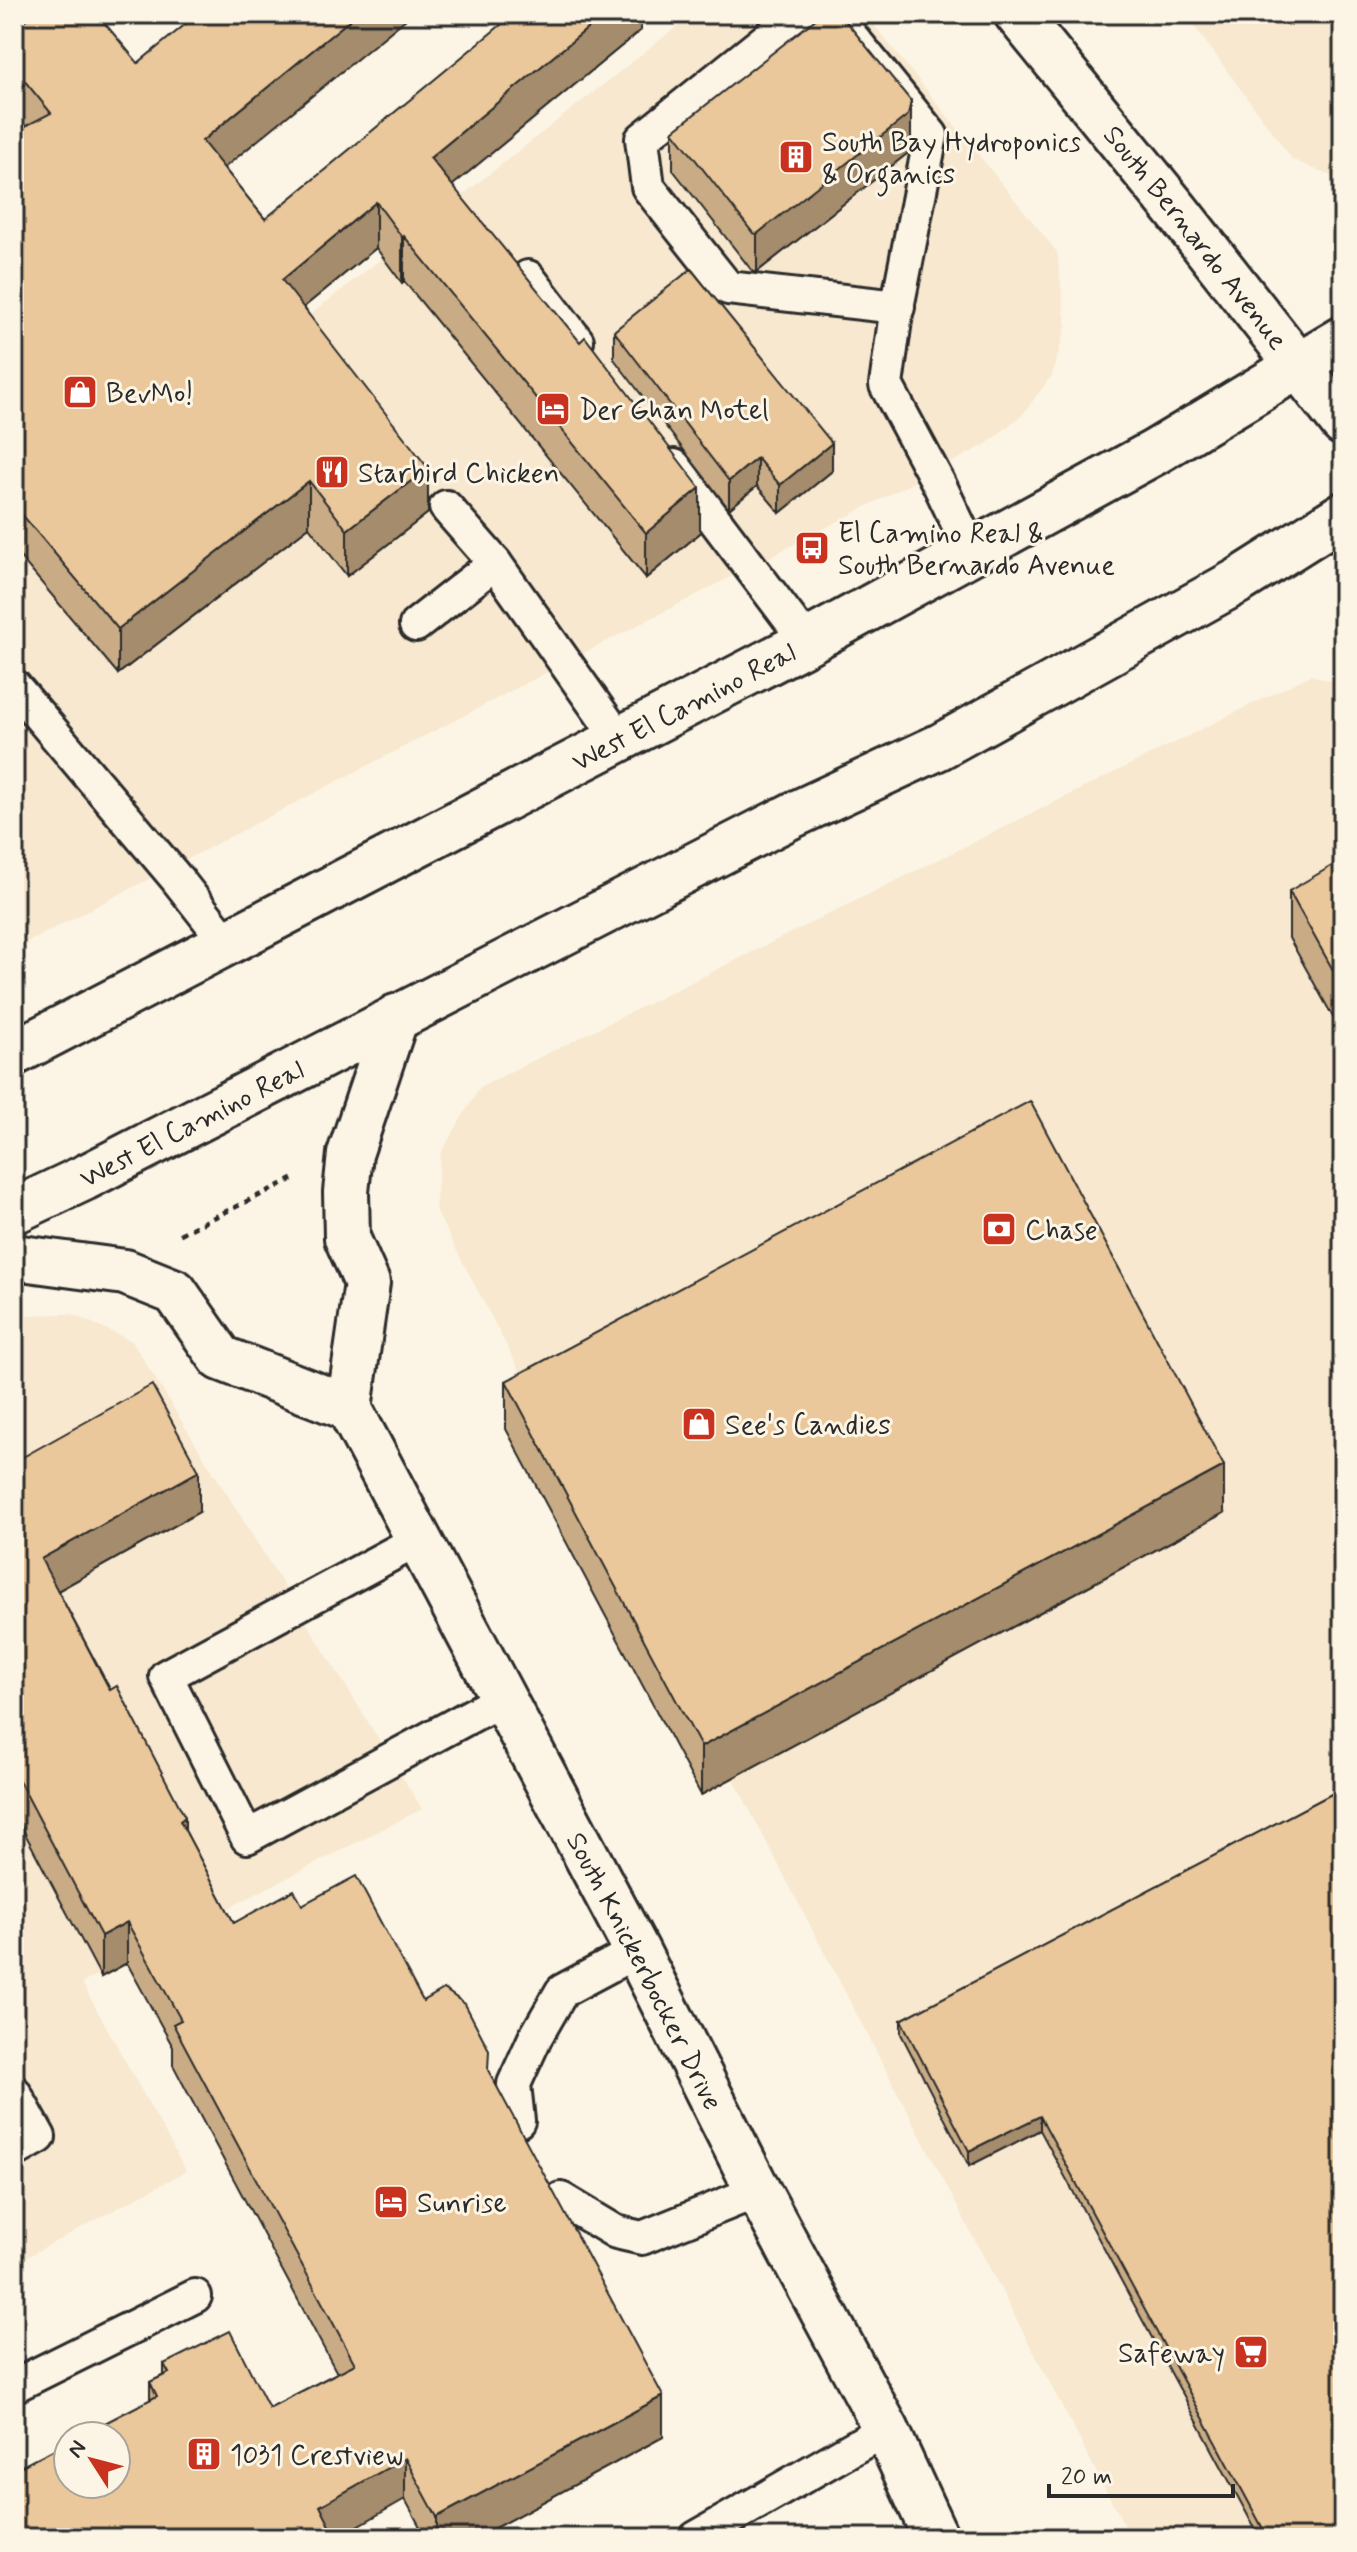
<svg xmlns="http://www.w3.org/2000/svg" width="1357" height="2552" font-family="Mynerve,sans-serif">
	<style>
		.built { fill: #f7e8cf }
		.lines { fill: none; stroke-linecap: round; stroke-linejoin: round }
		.lane-casing { stroke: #2b2b2b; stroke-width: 38 }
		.secondary-casing { stroke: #2b2b2b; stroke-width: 50 }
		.primary-casing { stroke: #2b2b2b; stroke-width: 50 }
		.path { stroke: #2b2b2b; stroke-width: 5; stroke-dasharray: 6 6; stroke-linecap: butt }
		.lane { stroke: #fcf5e5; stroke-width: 32 }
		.secondary { stroke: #fcf5e5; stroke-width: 44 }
		.primary { stroke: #fcf5e5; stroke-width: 44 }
		.wall { fill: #c9ac85; stroke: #2b2b2b; stroke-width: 2 }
		.shaded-wall { fill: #a48c6c; stroke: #2b2b2b; stroke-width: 2 }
		.building { fill: #eac89b; stroke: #2b2b2b; stroke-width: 2 }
		.labels { text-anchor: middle; stroke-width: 6; stroke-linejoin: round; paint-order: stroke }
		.poi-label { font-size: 28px; fill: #2b2b2b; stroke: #fcf5e5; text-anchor: start }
		.street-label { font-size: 28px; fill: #2b2b2b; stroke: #fcf5e5 }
	</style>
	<rect width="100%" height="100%" fill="#fcf5e5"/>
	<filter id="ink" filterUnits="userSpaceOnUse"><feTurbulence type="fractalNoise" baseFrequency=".0125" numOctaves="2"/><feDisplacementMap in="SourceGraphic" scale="16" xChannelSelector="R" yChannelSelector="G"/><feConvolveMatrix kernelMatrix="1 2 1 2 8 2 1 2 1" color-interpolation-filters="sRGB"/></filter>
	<g filter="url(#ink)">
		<!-- built -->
		<g class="built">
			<path d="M693,14H865L1057,252L1066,327L1052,375L1023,414L985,445L14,949V159L217,388Z"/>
			<path d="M1185,14H1343V181L1293,160Z"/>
			<path d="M1311,675L1343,685V2538H1131L435,1209L441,1153L480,1087Z"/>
			<path d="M72,1314L132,1341L422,1809L82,1983L186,2171L14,2264V1318L20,1315Z"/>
		</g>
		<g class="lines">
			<!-- lane casing -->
			<g class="lane-casing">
				<g id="lane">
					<path d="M798,14L642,139L648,187L728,288L898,307"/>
					<path d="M833,14L931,135L896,313L886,385L939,484L972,553"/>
					<path d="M528,277L577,341"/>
					<path d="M674,466L807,642"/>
					<path d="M446,507L495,563"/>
					<path d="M416,625L495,563L619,739"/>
					<path d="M14,686L177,879L228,944"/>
					<path d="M420,1539L166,1676L247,1837L504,1698"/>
					<path d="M14,2092L39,2137L14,2151"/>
					<path d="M518,2121L514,2084L535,2038L562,1991L637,1951"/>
					<path d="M561,2199L616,2232L642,2238L758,2191"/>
					<path d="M14,2386L195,2296"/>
					<path d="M696,2538L886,2429"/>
				</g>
			</g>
			<!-- secondary casing -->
			<g class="secondary-casing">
				<g id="secondary">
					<path id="s1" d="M1017,14L1177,211L1343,423"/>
					<path id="s2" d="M349,1408L637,1951L758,2191L886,2429L936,2538"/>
				</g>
			</g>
			<!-- primary casing -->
			<g class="primary-casing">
				<g id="primary">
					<path id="s3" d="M14,1053L807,642L1155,452L1343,339"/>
					<path id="s4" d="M14,1211L84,1178L793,815L939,747L1240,580L1343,515"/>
					<path d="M14,1257L125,1272L175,1292L221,1358L349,1408L367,1283L347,1238L346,1192L350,1154L396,1017"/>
				</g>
			</g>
			<!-- path -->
			<path class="path" d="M180,1234L293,1179"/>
			<!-- lane -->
			<use href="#lane" class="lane"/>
			<!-- secondary -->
			<use href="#secondary" class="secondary"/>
			<!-- primary -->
			<use href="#primary" class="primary"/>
		</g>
		<!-- wall -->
		<g class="wall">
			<path d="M641,14V30L452,185L700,533L646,578L404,281L402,283L376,248L304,307L428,513L347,576L309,527L118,674L14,550V132L25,126L14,113V30L224,168L265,219Z"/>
			<path d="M673,131L911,140L908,153L757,272H753L673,170Z"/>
			<path d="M614,331L832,471L780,513L757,486L729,509L614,359Z"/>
			<path d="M1343,878V1035L1289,938V891Z"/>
			<path d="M506,1381L1224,1513L701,1795L506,1429Z"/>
			<path d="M14,1462L199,1512L58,1591L234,1923L302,1905L423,2001L489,2072L663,2437L476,2538H426L405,2499L150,2400V2382L164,2375V2364L269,2408L337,2373L173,2065V2047L127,1963L101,1977L14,1813Z"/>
			<path d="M1343,1788V2538H1260L1040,2130L969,2166L901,2034V2020Z"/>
		</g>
		<!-- shaded-wall -->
		<g class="shaded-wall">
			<path d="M357,14H412L202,186V141Z"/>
			<path d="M605,14H641V30L430,204V158Z"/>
			<path d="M911,101V140L908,153L757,272V234Z"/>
			<path d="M376,202V248L282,325V280Z"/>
			<path d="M404,236V281L402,283V237Z"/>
			<path d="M832,443V471L780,513V485Z"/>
			<path d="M757,458V486L729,509V481Z"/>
			<path d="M428,468V513L347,576V530Z"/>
			<path d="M309,481V527L118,674V629Z"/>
			<path d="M700,488V533L646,578V533Z"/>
			<path d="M1224,1466V1513L701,1795V1747Z"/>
			<path d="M199,1471V1512L41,1600V1559Z"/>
			<path d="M185,1817V1859L180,1821Z"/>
			<path d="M127,1922V1963L101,1977V1936Z"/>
			<path d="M1040,2116V2130L969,2166V2151Z"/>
			<path d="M663,2396V2437L476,2538H437V2517Z"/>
			<path d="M405,2458V2499L337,2538H320V2506Z"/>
		</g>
		<!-- building -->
		<g class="building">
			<path d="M33,14H97L138,63L198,14H357L202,141L265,219L514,14H605L430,158L580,342L585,337L700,488L646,533L404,236L402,237L376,202L282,280L428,468L347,530L309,481L118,629L14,505V132L51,113L14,68V30Z"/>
			<path d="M822,14H840L911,101L908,115L757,234L753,233L673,131Z"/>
			<path d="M691,269L832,443L780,485L757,458L729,481L614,331Z"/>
			<path d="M1335,864L1343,878V988L1289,891Z"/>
			<path d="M1030,1101L1224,1466L701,1747L506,1381Z"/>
			<path d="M152,1385L199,1471L41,1559L110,1690L117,1686L185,1817L180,1821L234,1923L294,1890L302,1905L356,1876L423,2001L444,1989L465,2004L489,2050L488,2070L663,2396L437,2517L405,2458L320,2506L336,2538H14V2470L68,2442V2484H116V2436H80L157,2396L150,2382L169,2373L164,2364L230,2331L269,2408L355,2364L173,2024L181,2020L127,1922L101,1936L14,1771V1662L16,1661L14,1658V1462Z"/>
			<path d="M1343,1788V2538H1268L1040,2116L969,2151L901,2020Z"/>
		</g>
	</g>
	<!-- icons -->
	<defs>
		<g id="building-square" transform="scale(1.8)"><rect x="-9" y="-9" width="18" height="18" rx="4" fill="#c8321e" stroke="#fcf5e5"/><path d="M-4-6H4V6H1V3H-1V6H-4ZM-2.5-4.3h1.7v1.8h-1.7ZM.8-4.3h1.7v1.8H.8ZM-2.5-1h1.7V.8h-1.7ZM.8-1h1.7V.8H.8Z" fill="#fff"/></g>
		<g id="shop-square" transform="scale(1.8)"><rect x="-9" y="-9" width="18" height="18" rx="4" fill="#c8321e" stroke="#fcf5e5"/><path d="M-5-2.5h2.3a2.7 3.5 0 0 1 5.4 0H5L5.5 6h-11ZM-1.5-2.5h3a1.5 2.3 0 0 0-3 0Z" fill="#fff"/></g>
		<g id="hotel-square" transform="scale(1.8)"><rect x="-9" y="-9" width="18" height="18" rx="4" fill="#c8321e" stroke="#fcf5e5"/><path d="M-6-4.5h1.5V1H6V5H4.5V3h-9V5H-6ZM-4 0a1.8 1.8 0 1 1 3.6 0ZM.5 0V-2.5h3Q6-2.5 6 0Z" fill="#fff"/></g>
		<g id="restaurant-square" transform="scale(1.8)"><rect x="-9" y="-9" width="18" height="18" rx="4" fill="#c8321e" stroke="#fcf5e5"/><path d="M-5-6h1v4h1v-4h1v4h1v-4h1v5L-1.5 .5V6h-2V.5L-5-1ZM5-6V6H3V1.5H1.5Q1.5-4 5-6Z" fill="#fff"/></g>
		<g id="bus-square" transform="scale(1.8)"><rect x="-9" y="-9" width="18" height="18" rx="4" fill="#c8321e" stroke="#fcf5e5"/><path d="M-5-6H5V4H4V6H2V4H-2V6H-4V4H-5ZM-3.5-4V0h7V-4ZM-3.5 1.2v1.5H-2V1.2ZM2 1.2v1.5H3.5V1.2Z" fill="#fff"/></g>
		<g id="bank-square" transform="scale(1.8)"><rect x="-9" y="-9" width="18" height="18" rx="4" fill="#c8321e" stroke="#fcf5e5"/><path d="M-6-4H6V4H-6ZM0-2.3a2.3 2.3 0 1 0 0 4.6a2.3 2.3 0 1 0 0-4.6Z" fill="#fff"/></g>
		<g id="supermarket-square" transform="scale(1.8)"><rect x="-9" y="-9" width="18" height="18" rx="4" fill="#c8321e" stroke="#fcf5e5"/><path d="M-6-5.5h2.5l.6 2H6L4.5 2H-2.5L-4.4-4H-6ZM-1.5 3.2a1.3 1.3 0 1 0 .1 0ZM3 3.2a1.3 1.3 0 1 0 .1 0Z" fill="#fff"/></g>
	</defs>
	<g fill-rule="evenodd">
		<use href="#building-square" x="796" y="157"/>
		<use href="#shop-square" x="80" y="392"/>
		<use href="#hotel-square" x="553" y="409"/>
		<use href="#restaurant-square" x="332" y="472"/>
		<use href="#bus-square" x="812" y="548"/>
		<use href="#bank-square" x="999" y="1229"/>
		<use href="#shop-square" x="699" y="1424"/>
		<use href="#hotel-square" x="391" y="2202"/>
		<use href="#supermarket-square" x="1251" y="2352"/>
		<use href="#building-square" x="204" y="2454"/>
	</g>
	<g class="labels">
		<!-- poi labels -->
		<g class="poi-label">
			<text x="822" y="151">South Bay Hydroponics<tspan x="822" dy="32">&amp; Organics</tspan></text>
			<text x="106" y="402">BevMo!</text>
			<text x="579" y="419">Der Ghan Motel</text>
			<text x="358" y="482">Starbird Chicken</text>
			<text x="838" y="542">El Camino Real &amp;<tspan x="838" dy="32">South Bernardo Avenue</tspan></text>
			<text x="1025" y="1239">Chase</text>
			<text x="725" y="1434">See's Candies</text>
			<text x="417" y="2212">Sunrise</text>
			<text x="1225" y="2362" text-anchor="end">Safeway</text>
			<text x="230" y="2464">1031 Crestview</text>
		</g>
		<!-- street labels -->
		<g class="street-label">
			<text dy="10" stroke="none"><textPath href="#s1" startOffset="286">South Bernardo Avenue</textPath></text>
			<text dy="10" stroke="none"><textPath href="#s3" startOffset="754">West El Camino Real</textPath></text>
			<text dy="10" stroke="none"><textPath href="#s4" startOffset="198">West El Camino Real</textPath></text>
			<text dy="10" stroke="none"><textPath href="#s2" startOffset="636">South Knickerbocker Drive</textPath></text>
		</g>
	</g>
	<!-- margin -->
	<rect width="1357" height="2552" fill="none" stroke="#fcf5e5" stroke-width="48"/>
	<rect x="24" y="24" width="1309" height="2504" fill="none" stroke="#2b2b2b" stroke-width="3" filter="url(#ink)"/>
	<!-- north arrow -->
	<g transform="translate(92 2460) rotate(306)"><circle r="38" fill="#fcf5e5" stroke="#a8a49b" stroke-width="2"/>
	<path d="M0-6L14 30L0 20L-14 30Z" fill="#c8321e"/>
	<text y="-12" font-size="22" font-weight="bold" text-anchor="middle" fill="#2b2b2b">N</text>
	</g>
	<!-- scale -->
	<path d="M1049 2484v12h184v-12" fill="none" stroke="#2b2b2b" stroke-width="4"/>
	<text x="1061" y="2484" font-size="24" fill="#2b2b2b" stroke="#fcf5e5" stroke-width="6" paint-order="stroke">20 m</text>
</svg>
